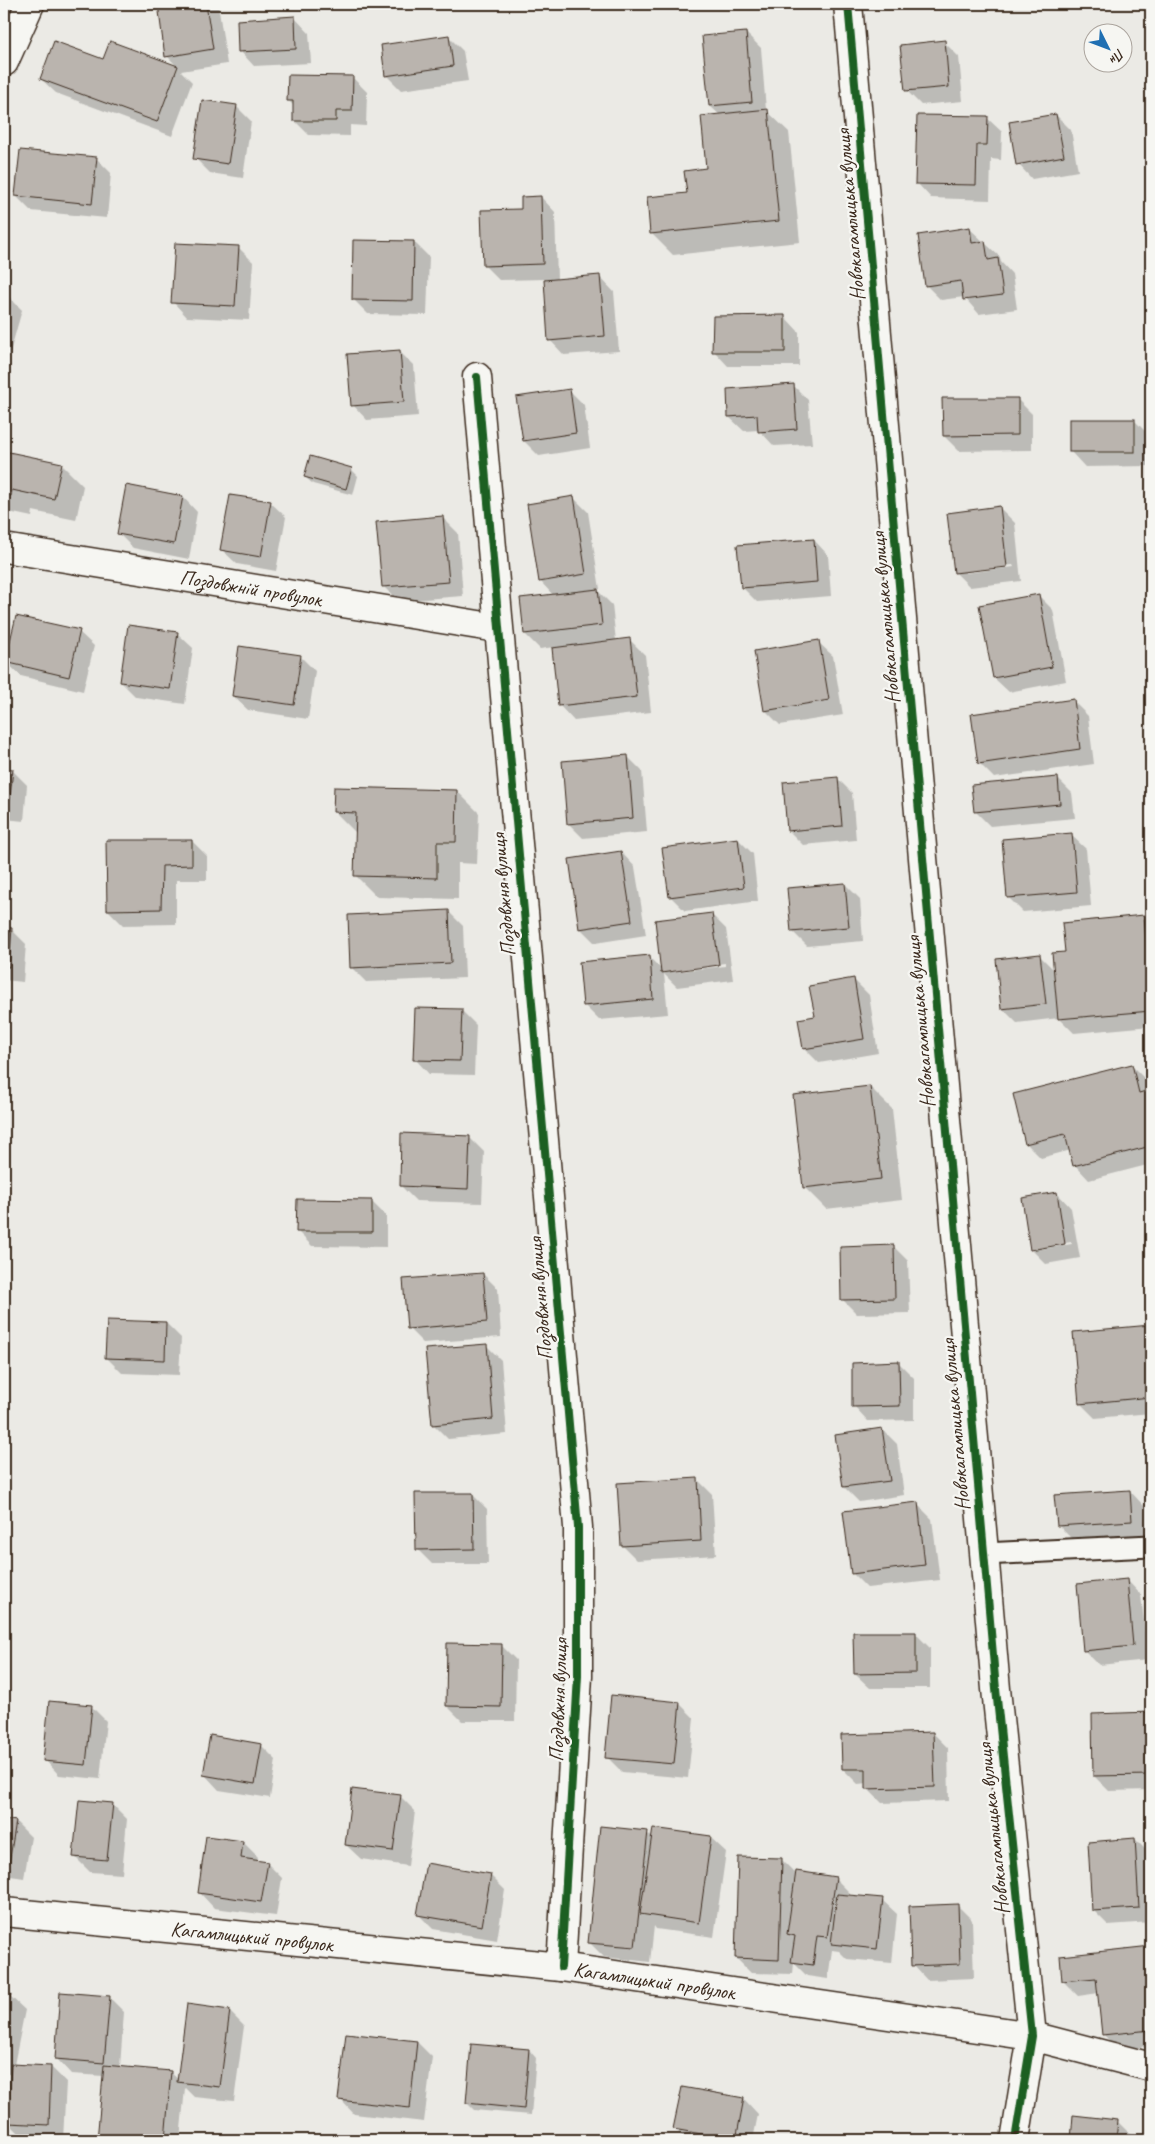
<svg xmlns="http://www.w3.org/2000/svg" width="1155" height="2144" font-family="Caveat,sans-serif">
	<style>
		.shadow { fill: #0003; fill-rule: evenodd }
		.building { fill: #bab4ae; stroke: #3b2a1e }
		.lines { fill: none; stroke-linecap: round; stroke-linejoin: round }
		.service-casing { stroke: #3b2a1e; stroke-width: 25 }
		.minor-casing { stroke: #3b2a1e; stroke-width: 31 }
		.tertiary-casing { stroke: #3b2a1e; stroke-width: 31 }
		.service { stroke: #f6f6f2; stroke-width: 21 }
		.minor { stroke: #f6f6f2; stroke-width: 28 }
		.tertiary { stroke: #f6f6f2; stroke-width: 28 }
		.cycleway-casing { stroke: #f6f6f2; stroke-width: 11 }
		.cycleway { stroke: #1b5e20; stroke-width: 8 }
		.labels { text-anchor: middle; stroke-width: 4.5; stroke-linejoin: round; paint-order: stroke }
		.street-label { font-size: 21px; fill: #3b2a1e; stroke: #f6f6f2 }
	</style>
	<rect width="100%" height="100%" fill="#ebeae5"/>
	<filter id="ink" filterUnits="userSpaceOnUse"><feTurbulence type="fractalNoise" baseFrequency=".02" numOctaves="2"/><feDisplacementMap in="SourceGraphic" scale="10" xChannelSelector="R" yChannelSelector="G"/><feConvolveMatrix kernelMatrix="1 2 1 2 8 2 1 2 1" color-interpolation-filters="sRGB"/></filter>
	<g filter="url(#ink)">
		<!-- shadow -->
		<g class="shadow">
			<path d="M159,4H218L227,64L181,71L192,82L172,136L56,93L41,79L104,61L110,42L178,67L167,56Z"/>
			<path d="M295,18L309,33L311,63L254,66L240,51Z"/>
			<path d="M746,33L761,48L766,110L789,132L800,242L673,255L651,233L688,194L707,170L720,115L710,106Z"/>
			<path d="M448,36L463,51L468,81L401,90L386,75Z"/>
			<path d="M944,42L959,57L963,101L921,105L907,91Z"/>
			<path d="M353,78L367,92L366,126L350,125V136L309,135L294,120V106L289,101Z"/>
			<path d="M236,106L251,121L243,178L210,173L195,158Z"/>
			<path d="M1056,115L1071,130L1078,171L1032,179L1018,164Z"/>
			<path d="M987,118L1002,132L1001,160L991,159L990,200L931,198L917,183Z"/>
			<path d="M97,159L111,173L107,218L31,211L16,196Z"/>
			<path d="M541,197L555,212L557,280L600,277L614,292L619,351L564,355L550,340L545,279L499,280L484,265L523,210Z"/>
			<path d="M970,229L1000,257L1001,262L1012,274L1017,309L979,314L964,297L941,300L926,285Z"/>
			<path d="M414,242L429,257L427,315L368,314L353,299Z"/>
			<path d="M238,247L253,262L249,320L187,317L173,302Z"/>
			<path d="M4,294L7,295L22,310L9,356L4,355Z"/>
			<path d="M785,317L799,332V366H728L714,351Z"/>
			<path d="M399,351L414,366L418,416L367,420L353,405Z"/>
			<path d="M793,385L808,400L812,444L774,446L759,430L744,431L729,417Z"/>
			<path d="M569,390L584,405L590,448L539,456L524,441Z"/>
			<path d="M1017,399L1032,414V450L959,451L944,436Z"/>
			<path d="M1134,420L1149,435V466L1085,467L1071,452Z"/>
			<path d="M4,452L61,464L83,486L76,520L33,511L32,517L4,511V514Z"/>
			<path d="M351,469L358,476L353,495L313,484L305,477Z"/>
			<path d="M183,497L197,512L189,559L133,548L118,533Z"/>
			<path d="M573,497L588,512L600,589H596L612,605L616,641L630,640L645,655L651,712L574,721L560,706L554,647L540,649L525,634L554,596L540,581Z"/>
			<path d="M271,503L286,517L276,571L237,564L222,550Z"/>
			<path d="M1000,508L1015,523L1021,581L970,587L955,572ZM1013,565L1014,567L966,573V570Z"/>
			<path d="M443,518L458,533L463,596L398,601L383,586Z"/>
			<path d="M814,540L828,555L831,596L757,602L742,587Z"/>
			<path d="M1038,595L1053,610L1066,681L1009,692L994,678Z"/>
			<path d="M79,632L94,646L83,691L21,676L6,662Z"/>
			<path d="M178,634L193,648L185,704L136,697L121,682Z"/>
			<path d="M818,642L833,656L843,715L780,725L765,710Z"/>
			<path d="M300,656L315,671L308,719L248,710L233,696Z"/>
			<path d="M1073,701L1088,716L1094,764L994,778L979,763Z"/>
			<path d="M627,756L642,771L647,832L583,838L568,823Z"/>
			<path d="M4,769L12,770L27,785L24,821L4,819Z"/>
			<path d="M837,778L852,793L856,840L803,845L788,830Z"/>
			<path d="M1057,778L1072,793L1075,818L990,826L975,811Z"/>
			<path d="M457,791L479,813L477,864L458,863V899L377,897L355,875L357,834L335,812Z"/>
			<path d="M1071,835L1086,849L1091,906L1023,912L1008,897Z"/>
			<path d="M738,839L753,854L758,901L685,911L670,896Z"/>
			<path d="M192,841L207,856V880H176V924L123,925L108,910Z"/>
			<path d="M621,852L635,867L646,935L595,943L580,928Z"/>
			<path d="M845,884L860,899L863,941L807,946L792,931Z"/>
			<path d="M448,911L463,926L465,978L366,982L351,967Z"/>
			<path d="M711,914L726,929L733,980L677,987L664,974L668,1014L599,1020L584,1005L649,957L662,970ZM725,963V966L673,972V970Z"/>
			<path d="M1143,917L1151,925V1026L1074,1033L1059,1018L1017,1023L1002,1008L1040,956L1055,971L1066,953Z"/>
			<path d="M4,929H11L26,944L23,982L4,980Z"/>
			<path d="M854,980L869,995L878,1053L819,1063L804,1048L816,1017Z"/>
			<path d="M461,1010L476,1025L474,1075L429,1074L415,1059Z"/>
			<path d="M1131,1065L1146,1080L1151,1098V1164L1089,1180L1075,1165L1071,1150L1041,1158L1026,1143Z"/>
			<path d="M870,1087L892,1109L902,1200L826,1209L804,1187Z"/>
			<path d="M469,1137L484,1152L482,1203L416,1201L401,1186Z"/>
			<path d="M1057,1193L1071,1208L1080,1258L1046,1264L1031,1249ZM1071,1242L1072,1244L1041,1249V1247Z"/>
			<path d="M371,1201L386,1216V1247L312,1246L297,1231Z"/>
			<path d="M893,1246L908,1261L910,1313L857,1314L842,1299Z"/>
			<path d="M483,1274L498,1289L501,1337L423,1343L408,1328Z"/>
			<path d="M166,1323L181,1338L179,1375L122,1373L107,1358Z"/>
			<path d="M1151,1326V1413L1095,1418L1080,1403L1074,1333Z"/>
			<path d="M486,1345L501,1360L507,1434L448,1439L433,1424Z"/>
			<path d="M899,1363L914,1378V1420L868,1421L854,1406Z"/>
			<path d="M882,1429L897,1444L904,1495L859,1502L844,1487Z"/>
			<path d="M697,1479L712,1494L716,1555L637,1560L622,1545Z"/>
			<path d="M1130,1491L1144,1506L1146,1535L1073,1540L1058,1525Z"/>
			<path d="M472,1494L487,1509L488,1564H432L417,1549Z"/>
			<path d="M917,1504L932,1519L940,1580L867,1588L852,1573Z"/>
			<path d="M1127,1580L1141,1595L1148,1660L1099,1665L1084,1650Z"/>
			<path d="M915,1633L930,1648V1688H870L855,1674Z"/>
			<path d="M501,1645L516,1660L515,1721H462L447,1706Z"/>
			<path d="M679,1703L694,1718L688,1778L622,1772L607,1757Z"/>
			<path d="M91,1706L106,1721L100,1779L59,1775L45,1760Z"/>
			<path d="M1151,1713V1790L1109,1791L1094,1776Z"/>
			<path d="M933,1733L948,1748L949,1801L882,1803L867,1788V1783L858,1784L843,1769Z"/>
			<path d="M261,1745L276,1760L270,1798L219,1790L205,1775Z"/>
			<path d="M400,1796L415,1811L408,1866L361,1859L346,1845Z"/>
			<path d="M112,1804L127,1819L122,1874L90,1872L75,1857Z"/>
			<path d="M4,1820L16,1822L31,1837L24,1878L4,1875Z"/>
			<path d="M654,1829L711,1838L726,1852L714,1937L656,1929L654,1926L650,1962L604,1957L589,1942L647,1833L652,1838Z"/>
			<path d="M1135,1839L1150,1854L1151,1922L1108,1925L1093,1910Z"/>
			<path d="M243,1842L258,1857L257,1862L267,1863L282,1878L276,1916L214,1908L200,1893Z"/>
			<path d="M782,1860L797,1875L835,1878L850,1893V1896L882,1900L897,1914L892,1963L847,1959L839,1951L832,1950L828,1979L807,1976L794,1963L793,1974L751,1973L736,1958Z"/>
			<path d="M490,1875L505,1890L497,1940L433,1929L418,1914Z"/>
			<path d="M957,1905L972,1920L974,1978L927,1980L913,1965Z"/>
			<path d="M1151,1947V2046L1118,2049L1103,2034L1099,1993L1078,1996L1063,1981L1061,1957Z"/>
			<path d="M4,1994L10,1996L25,2010L14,2065L51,2067L66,2082L63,2140L24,2138L9,2123L12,2075L4,2073Z"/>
			<path d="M109,1997L124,2012L120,2067L170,2072L179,2080L229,2011L244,2026L234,2101L194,2097L185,2088L180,2140H98L104,2076L71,2074L57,2059Z"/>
			<path d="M417,2042L432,2057L424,2122L354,2114L340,2099Z"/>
			<path d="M472,2045L529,2050L536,2058L531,2115L474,2110L467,2103Z"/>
			<path d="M744,2099L758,2114L753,2140H686L675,2129Z"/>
			<path d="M1074,2117L1117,2121L1132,2136V2140H1072Z"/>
		</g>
		<!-- building -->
		<g class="building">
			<path d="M158,4H206L213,49L165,57Z"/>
			<path d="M295,16L296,49L238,52L237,20Z"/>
			<path d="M746,32L752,102L709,106L702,36Z"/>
			<path d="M449,35L453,66L385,76L381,45Z"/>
			<path d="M945,40L949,87L905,91L900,45Z"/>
			<path d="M54,41L103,59L110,41L178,66L157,122L40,79Z"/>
			<path d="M288,75L353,76L352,111H336V121H293V101H287Z"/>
			<path d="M202,100L237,105L228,164L193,159Z"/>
			<path d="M768,109L779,221L650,234L647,197L687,193L684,171L706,168L701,116Z"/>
			<path d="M1056,114L1064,156L1016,165L1009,122Z"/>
			<path d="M917,115L988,116L987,145H977L976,185L915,184Z"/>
			<path d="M20,150L97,157L92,204L15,196Z"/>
			<path d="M541,196L543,264L483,266L481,210L521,209V197Z"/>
			<path d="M970,227L972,243L985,241L988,260L998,258L1003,295L963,300L961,281L925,286L918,235Z"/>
			<path d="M353,240L414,241L413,301L352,300Z"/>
			<path d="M175,243L239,246L235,306L171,303Z"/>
			<path d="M600,275L605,336L548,341L544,280Z"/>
			<path d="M785,315V352H712L713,316Z"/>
			<path d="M400,350L404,402L351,406L347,354Z"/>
			<path d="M794,384L797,429L758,432L757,415L728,417L727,389Z"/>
			<path d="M570,389L576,433L523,441L516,397Z"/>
			<path d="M942,398H1018V435L943,436Z"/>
			<rect x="1069" y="419" width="66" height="33"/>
			<path d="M4,451L62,463L54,499L12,490L11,496L4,495Z"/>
			<path d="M310,456L352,468L346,489L304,477Z"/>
			<path d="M126,485L183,496L174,544L117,534Z"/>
			<path d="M230,495L271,501L261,557L220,550Z"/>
			<path d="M574,496L586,574L539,582L527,504Z"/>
			<path d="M1000,506L1007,567L954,573L947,513Z"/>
			<path d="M443,516L449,582L382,587L376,522Z"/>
			<path d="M814,539L817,582L741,588L737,545Z"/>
			<path d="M598,589L602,625L524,634L520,598Z"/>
			<path d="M1039,594L1052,667L993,678L979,605Z"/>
			<path d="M16,616L80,630L69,677L5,662Z"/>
			<path d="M128,625L178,632L170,689L120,682Z"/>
			<path d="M630,638L637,697L558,706L552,648Z"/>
			<path d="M819,640L829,700L764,711L754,651Z"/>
			<path d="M239,646L301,655L294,705L232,696Z"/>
			<path d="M1074,699L1080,749L978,764L971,714Z"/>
			<path d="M628,755L633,818L567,824L562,761Z"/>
			<path d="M4,768L13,769L9,807L4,806Z"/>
			<path d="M838,777L842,826L787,831L783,782Z"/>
			<path d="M1058,777L1060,804L974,812L971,785Z"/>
			<path d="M334,787L457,790L456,842H437V878L354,876L356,813L333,812Z"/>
			<path d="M1072,833L1077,892L1007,898L1002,839Z"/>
			<path d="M738,838L744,887L669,897L662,848Z"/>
			<path d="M106,840H192V865L162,866L161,909L107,910Z"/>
			<path d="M621,851L632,921L579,929L569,859Z"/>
			<path d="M845,883L849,927L791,932L787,888Z"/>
			<path d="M449,910L451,963L350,968L348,915Z"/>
			<path d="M712,913L719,965L661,973L655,920Z"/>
			<path d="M1144,915L1151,1011L1058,1019L1052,953L1065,952L1062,923Z"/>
			<path d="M4,927L12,928L9,967H4Z"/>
			<path d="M1040,954L1046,1004L1001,1009L996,959Z"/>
			<path d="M650,955L653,999L583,1006L579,962Z"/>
			<path d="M854,978L864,1039L803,1049L798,1019L815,1016L809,986Z"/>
			<path d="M415,1008L462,1009L460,1061L413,1060Z"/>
			<path d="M1132,1064L1139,1093L1146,1091L1151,1111V1146L1073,1166L1065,1134L1025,1144L1013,1094Z"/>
			<path d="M870,1086L881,1179L803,1188L793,1095Z"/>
			<path d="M401,1133L470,1136L468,1189L400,1186Z"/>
			<path d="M1057,1192L1065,1244L1030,1250L1022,1198Z"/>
			<path d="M297,1199L372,1200V1232H296Z"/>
			<path d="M894,1245L895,1299L841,1300L840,1247Z"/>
			<path d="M483,1273L487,1322L407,1329L403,1279Z"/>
			<path d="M107,1320L166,1322L165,1360L105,1358Z"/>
			<path d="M1151,1325V1397L1079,1404L1073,1332Z"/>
			<path d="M487,1344L493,1419L432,1425L425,1349Z"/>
			<path d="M899,1361L900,1406L852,1407V1363Z"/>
			<path d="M882,1428L890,1481L843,1487L835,1435Z"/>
			<path d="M698,1478L701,1541L621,1546L617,1483Z"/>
			<path d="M1130,1490L1132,1521L1057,1526L1054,1495Z"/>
			<path d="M415,1493H473L474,1549L416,1550Z"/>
			<path d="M918,1502L925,1565L851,1574L843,1511Z"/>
			<path d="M1127,1579L1133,1646L1083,1651L1077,1584Z"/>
			<path d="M853,1632H916V1673L854,1674Z"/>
			<path d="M447,1643L502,1644L501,1707L446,1706Z"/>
			<path d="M611,1695L680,1702L674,1764L605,1758Z"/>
			<path d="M49,1701L92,1705L86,1765L43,1761Z"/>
			<path d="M1151,1712V1775L1093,1776L1092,1714Z"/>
			<path d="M933,1732L935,1787L866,1789V1769H842L841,1735Z"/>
			<path d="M210,1735L262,1744L255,1784L203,1775Z"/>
			<path d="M352,1789L401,1795L393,1851L345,1845Z"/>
			<path d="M79,1800L113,1803L107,1860L73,1857Z"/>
			<path d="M4,1819L16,1821L9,1864L4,1863Z"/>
			<path d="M600,1826L648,1831L635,1947L588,1943Z"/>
			<path d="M653,1828L711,1836L699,1923L640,1914Z"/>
			<path d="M206,1836L243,1841L241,1858L268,1862L261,1902L198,1893Z"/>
			<path d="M1135,1838L1139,1908L1092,1911L1088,1842Z"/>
			<path d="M738,1857L782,1858L779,1960L735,1958Z"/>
			<path d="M426,1863L491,1874L482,1926L417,1915Z"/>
			<path d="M796,1871L836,1877L827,1937L817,1936L813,1965L791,1962L795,1936L787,1934Z"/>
			<path d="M837,1894L883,1898L877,1949L831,1944Z"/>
			<path d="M958,1904L960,1964L911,1966L909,1906Z"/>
			<path d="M1151,1946V2030L1102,2035L1096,1978L1062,1981L1060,1956Z"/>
			<path d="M60,1992L110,1996L104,2063L55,2059Z"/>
			<path d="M4,1993L11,1994L4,2029Z"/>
			<path d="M187,2004L230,2010L220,2087L177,2082Z"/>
			<path d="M346,2033L417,2041L410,2108L338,2100Z"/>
			<path d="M471,2044L529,2049L524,2109L466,2103Z"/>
			<path d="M11,2064L51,2066L49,2125L8,2123Z"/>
			<path d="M104,2065L171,2071L165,2140H97Z"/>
			<path d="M682,2087L744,2098L736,2140L673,2129Z"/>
			<path d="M1073,2115L1118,2120L1116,2140H1071Z"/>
		</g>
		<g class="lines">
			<!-- service casing -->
			<g class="service-casing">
				<path id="service" d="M984,1554L1151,1546"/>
			</g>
			<!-- minor casing -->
			<g class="minor-casing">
				<g id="minor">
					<path d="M848,4L996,1689L1032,2036L1015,2140"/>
					<path d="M477,377L578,1527V1676L561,1967"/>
					<path id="s1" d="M4,548L497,628"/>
					<path id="s2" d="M4,1912L561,1967L1032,2036L1151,2067"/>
				</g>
			</g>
			<!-- tertiary casing -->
			<g class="tertiary-casing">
				<path id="tertiary" d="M4,62L30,4"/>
			</g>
			<!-- service -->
			<use href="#service" class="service"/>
			<!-- minor -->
			<use href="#minor" class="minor"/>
			<!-- tertiary -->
			<use href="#tertiary" class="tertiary"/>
			<!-- cycleway casing -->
			<g class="cycleway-casing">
				<g id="cycleway">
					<path d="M848,4L996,1689L1032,2036L1015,2140"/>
					<path d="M477,377L578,1527V1676L561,1967"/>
				</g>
			</g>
			<!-- cycleway -->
			<use href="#cycleway" class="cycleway"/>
		</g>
	</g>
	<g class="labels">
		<!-- street labels -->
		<g class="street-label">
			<text transform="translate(850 215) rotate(-95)" y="7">Новокагамлицька вулиця</text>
			<text dy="7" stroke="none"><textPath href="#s1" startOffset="250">Поздовжній провулок</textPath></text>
			<text transform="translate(885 618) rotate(-95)" y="7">Новокагамлицька вулиця</text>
			<text transform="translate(503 895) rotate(-95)" y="7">Поздовжня вулиця</text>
			<text transform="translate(920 1022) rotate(-95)" y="7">Новокагамлицька вулиця</text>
			<text transform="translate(540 1299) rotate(-95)" y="7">Поздовжня вулиця</text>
			<text transform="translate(955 1425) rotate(-95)" y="7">Новокагамлицька вулиця</text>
			<text transform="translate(558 1700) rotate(-88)" y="7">Поздовжня вулиця</text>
			<text transform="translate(993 1829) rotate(-96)" y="7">Новокагамлицька вулиця</text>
			<text dy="7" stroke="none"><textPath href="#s2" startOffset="249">Кагамлицький провулок</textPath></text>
			<text dy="7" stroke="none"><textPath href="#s2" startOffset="654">Кагамлицький провулок</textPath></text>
		</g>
	</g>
	<!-- margin -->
	<rect width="1155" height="2144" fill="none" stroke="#f6f6f2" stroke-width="20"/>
	<rect x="10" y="10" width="1135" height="2124" fill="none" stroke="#3b2a1e" stroke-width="2" filter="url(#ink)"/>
	<!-- north arrow -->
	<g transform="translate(1108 48) rotate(132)"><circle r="24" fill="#f6f6f2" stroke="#aba49d"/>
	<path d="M0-4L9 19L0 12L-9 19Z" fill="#1f6fb2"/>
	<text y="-8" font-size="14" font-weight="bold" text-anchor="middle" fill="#3b2a1e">Пн</text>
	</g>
</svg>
